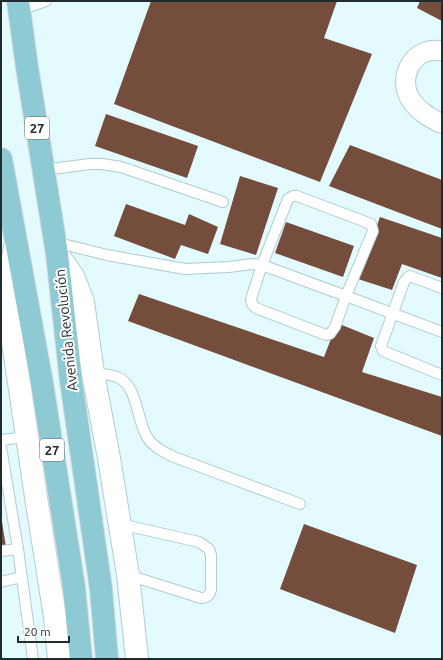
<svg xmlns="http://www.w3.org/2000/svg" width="443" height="660" font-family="Ubuntu,sans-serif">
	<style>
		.building { fill: #744d3c }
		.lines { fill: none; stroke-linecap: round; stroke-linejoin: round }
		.service-casing { stroke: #b1ccd1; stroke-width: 12 }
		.minor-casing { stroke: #b1ccd1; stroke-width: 21 }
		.tertiary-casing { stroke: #b1ccd1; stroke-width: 24 }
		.primary-casing { stroke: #d7d9d9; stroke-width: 24 }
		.service { stroke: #fff; stroke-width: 10 }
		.minor { stroke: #fff; stroke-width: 19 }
		.tertiary { stroke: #fff; stroke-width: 22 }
		.primary { stroke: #8ecad3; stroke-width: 22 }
		.labels { text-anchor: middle; stroke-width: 4; stroke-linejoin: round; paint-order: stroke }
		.shield { fill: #fff; stroke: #646b6d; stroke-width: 1 }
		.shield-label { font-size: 13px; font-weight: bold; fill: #212c2e }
		.street-label { font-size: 14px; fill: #212c2e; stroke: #fff }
	</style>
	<rect width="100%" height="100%" fill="#e3fafe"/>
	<!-- building -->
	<g class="building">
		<path d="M151,1H337L324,38L372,54L320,182L114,104Z"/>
		<path d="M420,1H442V21L417,8Z"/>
		<path d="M106,114L198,146L187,178L95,146Z"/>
		<path d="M350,145L442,180V229L329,186Z"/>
		<path d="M240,176L278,188L256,255L220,244Z"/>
		<path d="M126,204L185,225L189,214L218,227L208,254L181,245L175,259L114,236Z"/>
		<path d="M380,217L442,238V278L402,264L392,290L358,279Z"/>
		<path d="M286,222L354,246L343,277L275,253Z"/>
		<path d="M139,294L324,357L337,323L374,338L362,372L442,397V436L128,321Z"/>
		<path d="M1,522H2L6,547H1Z"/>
		<path d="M304,524L417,565L395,633L280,589Z"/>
	</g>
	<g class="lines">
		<!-- service casing -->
		<g class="service-casing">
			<g id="service">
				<path d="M20,10L46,1"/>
				<path d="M44,170L90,164H102L121,167L223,202"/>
				<path d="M293,196H297L371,224L373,231L346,296L335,327L332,331L330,334L326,335L256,308L252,304L251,299L262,265L288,199Z"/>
				<path d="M55,242L107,255L185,269L229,267L252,264L262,265L346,296L442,332"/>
				<path d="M442,288L410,276L408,277L404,282L381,346L383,351L442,375"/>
				<path d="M93,373C100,374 110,374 117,377C138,385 136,419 147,437C153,447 164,452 174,457L300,504"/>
				<path d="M1,440L27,437"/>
				<path d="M1,447L18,549L33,659"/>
				<path d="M120,524L199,542L209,549L211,555V590C209,596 207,598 201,598L128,575"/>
				<path d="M1,551L18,549"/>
				<path d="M1,582L22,577"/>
			</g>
		</g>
		<!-- minor casing -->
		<g class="minor-casing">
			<path id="minor" d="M442,51C414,45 396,77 411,100C418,111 429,117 440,123H442"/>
		</g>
		<!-- tertiary casing -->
		<g class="tertiary-casing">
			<g id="tertiary">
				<path d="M16,243L8,282V309L36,497L55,617L59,659"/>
				<path d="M57,254L73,276L83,302L93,373L109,458L128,575L137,659"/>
			</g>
		</g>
		<!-- primary casing -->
		<g class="primary-casing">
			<g id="primary">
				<path d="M18,1L27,67L57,254L71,381L101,589L107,659"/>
				<path d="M1,159L42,383L74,587L81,659"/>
			</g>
		</g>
		<!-- service -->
		<use href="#service" class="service"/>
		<!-- minor -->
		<use href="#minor" class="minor"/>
		<!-- tertiary -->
		<use href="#tertiary" class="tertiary"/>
		<!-- primary -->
		<use href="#primary" class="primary"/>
	</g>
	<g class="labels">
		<!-- shield labels -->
		<g class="shield">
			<rect x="25" y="117" width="24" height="22" rx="3"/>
			<rect x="40" y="439" width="24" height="22" rx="3"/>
		</g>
		<g class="shield-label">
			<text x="37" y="133">27</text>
			<text x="52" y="455">27</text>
		</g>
		<!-- street labels -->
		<g class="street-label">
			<text transform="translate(66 330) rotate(-96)" y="5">Avenida Revolución</text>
		</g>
	</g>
	<!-- border -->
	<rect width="443" height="660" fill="none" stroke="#212c2e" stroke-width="4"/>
	<!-- scale -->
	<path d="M18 636v6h51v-6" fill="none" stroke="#212c2e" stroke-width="2"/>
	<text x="24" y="636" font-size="12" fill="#212c2e" stroke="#ffffff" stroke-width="3" paint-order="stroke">20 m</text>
</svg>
